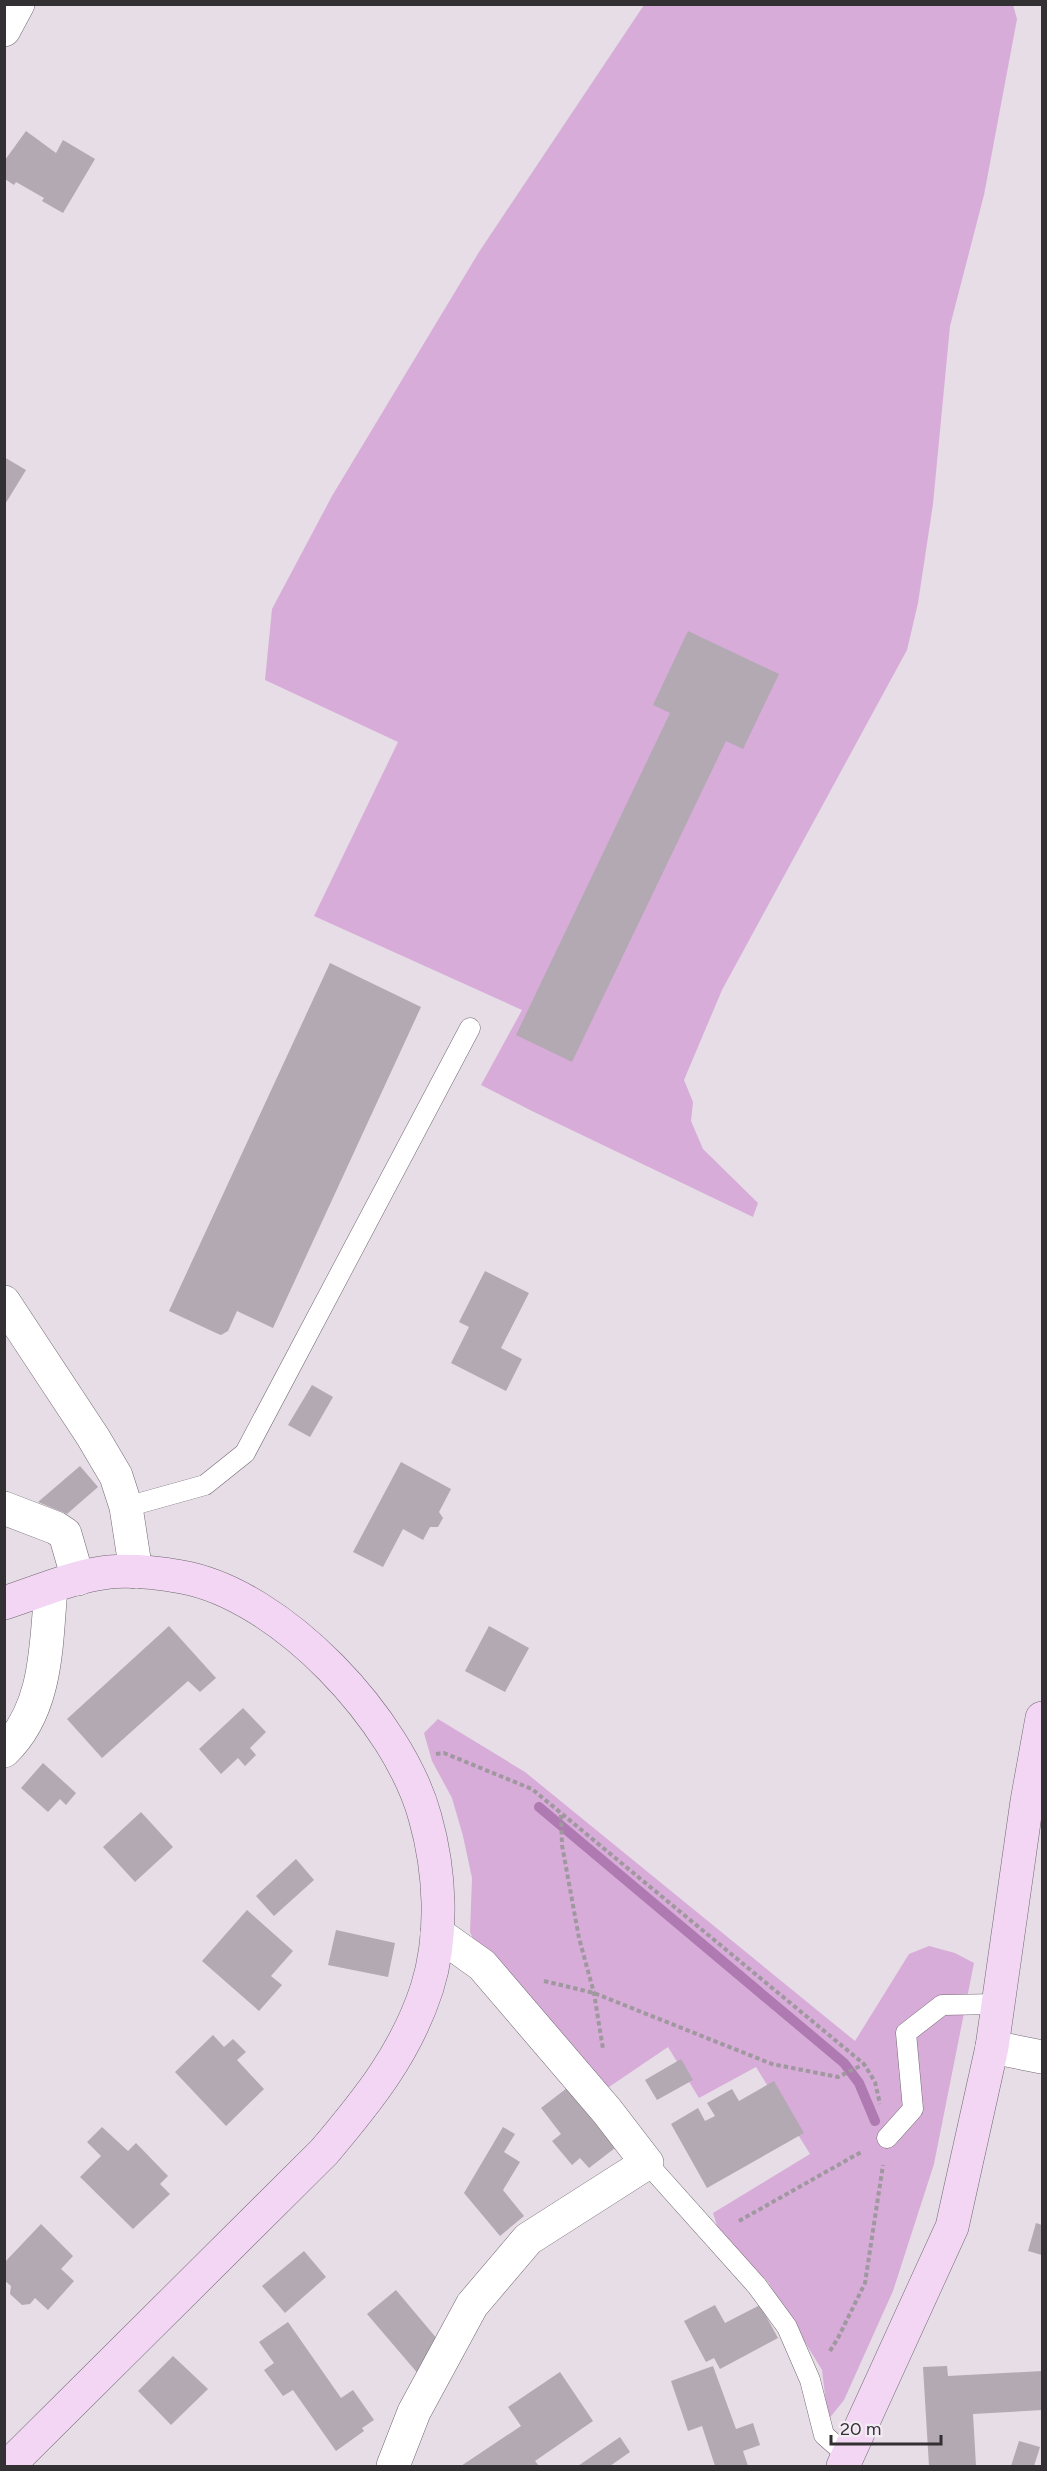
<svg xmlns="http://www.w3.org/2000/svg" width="1047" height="2471" font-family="Figtree,sans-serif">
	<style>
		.green { fill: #d8acd9 }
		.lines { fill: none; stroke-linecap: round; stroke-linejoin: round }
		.stream { stroke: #af7ab1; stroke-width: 10 }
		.building { fill: #b2a9b2 }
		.lane-casing { stroke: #716971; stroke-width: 21 }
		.street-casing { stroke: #716971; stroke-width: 34 }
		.secondary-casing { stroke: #716971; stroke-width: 34 }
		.path { stroke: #9f989f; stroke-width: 4; stroke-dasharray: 4.5 3; stroke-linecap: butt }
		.lane { stroke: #fff; stroke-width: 20 }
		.street { stroke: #fff; stroke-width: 33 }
		.secondary { stroke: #f2d6f4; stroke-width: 33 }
	</style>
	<rect width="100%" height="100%" fill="#e6dde6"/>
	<!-- green -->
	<g class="green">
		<path d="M644,5H1013L1017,19L984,195L950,326L933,504L918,603L907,650L722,990L684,1080L693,1102L691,1121L703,1149L758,1203L753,1217L534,1112L481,1085L522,1010L314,916L398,742L265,680L272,609L332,496L479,252Z"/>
		<path d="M438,1719L525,1772L855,2041L909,1954L929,1946L955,1953L974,1963L934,2164L893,2291L844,2400L828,2420L822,2370L768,2282L720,2235L713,2213L810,2154L756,2067L699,2098L668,2047L606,2089L478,1950L470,1932L472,1878L463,1836L452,1798L432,1761L424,1733Z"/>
	</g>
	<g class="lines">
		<!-- stream -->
		<path class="stream" d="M539,1807L844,2063L859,2083L875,2121"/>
	</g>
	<!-- building -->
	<g class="building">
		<path d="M26,131L56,153L63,140L95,159L63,213L42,201L44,198L16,182L14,185L5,179V160Z"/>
		<path d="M4,457L26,470L4,506Z"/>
		<path d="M688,631L779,674L743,749L726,741L572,1062L516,1035L670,713L653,705Z"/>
		<path d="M330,963L421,1007L273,1328L237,1311L228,1331L221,1335L216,1333L169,1311Z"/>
		<path d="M485,1271L529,1293L501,1348L522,1359L506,1391L451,1363L469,1327L459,1322Z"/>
		<path d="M312,1385L333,1397L310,1437L288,1425Z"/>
		<path d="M401,1462L451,1489L439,1512L443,1518L438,1527H430L423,1540L403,1529L383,1567L353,1552Z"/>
		<path d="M80,1466L98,1487L67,1514L38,1502Z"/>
		<path d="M169,1626L216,1678L200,1692L188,1681L102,1758L67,1719Z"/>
		<path d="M489,1626L529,1648L505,1692L465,1671Z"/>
		<path d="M243,1708L266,1732L250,1748L256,1755L245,1766L238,1758L221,1774L199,1749Z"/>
		<path d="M43,1763L76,1793L66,1805L60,1799L48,1812L21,1788Z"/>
		<path d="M141,1812L173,1847L135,1882L103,1847Z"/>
		<path d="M296,1859L314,1880L274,1916L256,1896Z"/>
		<path d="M247,1910L293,1951L271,1976L282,1985L259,2011L202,1961Z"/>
		<path d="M336,1930L395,1943L388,1977L328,1965Z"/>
		<path d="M213,2035L224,2047L233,2039L246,2052L237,2060L264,2089L226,2126L175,2072Z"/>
		<path d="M681,2059L693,2080L657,2100L645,2080Z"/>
		<path d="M774,2081L804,2133L707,2188L671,2124L698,2108L705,2121L715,2116L707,2103L732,2089L739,2101Z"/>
		<path d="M567,2088L615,2148L589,2168L580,2158L572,2165L552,2141L561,2134L541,2108Z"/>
		<path d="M102,2127L128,2151L136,2143L168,2176L160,2184L170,2194L133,2229L80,2177L101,2156L87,2142Z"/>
		<path d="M503,2127L515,2134L504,2152L520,2162L503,2190L524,2216L500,2236L464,2193Z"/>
		<path d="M1036,2223L1042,2225V2255L1028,2251Z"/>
		<path d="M41,2224L73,2256L61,2269L74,2281L48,2310L35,2298L30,2304L22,2305L10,2294L11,2286L4,2280V2263Z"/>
		<path d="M304,2251L326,2277L285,2313L262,2286Z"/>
		<path d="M396,2290L438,2340L420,2376L367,2314Z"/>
		<path d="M715,2305L725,2323L760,2305L778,2338L720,2369L714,2358L706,2362L684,2321Z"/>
		<path d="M288,2322L341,2398L353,2390L374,2420L362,2428L364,2431L336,2451L293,2390L283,2396L264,2370L274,2363L259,2342Z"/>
		<path d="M173,2356L208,2389L171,2425L138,2391Z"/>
		<path d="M713,2366L736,2429L753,2423L760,2445L743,2451L748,2466H715L702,2426L688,2431L671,2381Z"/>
		<path d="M947,2366L948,2376L1042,2371V2410L973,2414L976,2466H929L923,2367Z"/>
		<path d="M560,2372L593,2421L535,2461L539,2466H461L521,2426L508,2407Z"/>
		<path d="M620,2437L630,2452L610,2466H578Z"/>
		<path d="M1019,2441L1040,2447L1034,2466H1011Z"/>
	</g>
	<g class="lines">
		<!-- lane casing -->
		<g class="lane-casing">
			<g id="lane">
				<path d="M126,1507L205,1485L245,1453L470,1028"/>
				<path d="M887,2138L913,2109L906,2033L942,2005L998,2004"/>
				<path d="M647,2163L757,2286L787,2327L810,2380L824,2435L848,2456"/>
			</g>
		</g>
		<!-- street casing -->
		<g class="street-casing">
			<g id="street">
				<path d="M4,30L18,4"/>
				<path d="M4,1302L93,1437L116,1476L126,1507L136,1572"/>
				<path d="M4,1508L56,1528L65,1534L78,1579"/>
				<path d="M4,1751C48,1709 46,1643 51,1588"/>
				<path d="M992,2047L1042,2057"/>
				<path d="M393,2466L414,2412L472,2305L528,2239L647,2163L607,2111L482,1965L437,1933"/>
			</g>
		</g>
		<!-- secondary casing -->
		<g class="secondary-casing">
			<g id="secondary">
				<path d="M4,1603C38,1592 74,1576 109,1572C132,1570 159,1573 182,1577C282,1595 399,1721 425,1817C440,1870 444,1934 427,1988C406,2053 368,2100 324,2152L8,2466"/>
				<path d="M843,2466L952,2227L992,2047L1027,1801L1042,1718"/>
			</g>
		</g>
		<!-- path -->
		<g class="path">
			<path d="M436,1754L444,1753L532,1789L864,2064L875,2082L880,2104"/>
			<path d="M561,1815L562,1845L579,1938L594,1993L603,2049"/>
			<path d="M544,1981L594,1993L772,2064L838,2077L864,2064"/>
			<path d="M739,2221L863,2151"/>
			<path d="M830,2351L838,2338L865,2283L883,2165"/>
		</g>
		<!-- lane -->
		<use href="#lane" class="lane"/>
		<!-- street -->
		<use href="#street" class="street"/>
		<!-- secondary -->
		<use href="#secondary" class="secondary"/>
	</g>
	<!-- border -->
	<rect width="1047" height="2471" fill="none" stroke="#333033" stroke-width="12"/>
	<!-- scale -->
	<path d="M831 2435v9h110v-9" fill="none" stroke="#333033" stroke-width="3"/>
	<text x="840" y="2435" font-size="18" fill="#333033" stroke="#f3ebf3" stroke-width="4.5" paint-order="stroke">20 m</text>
</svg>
